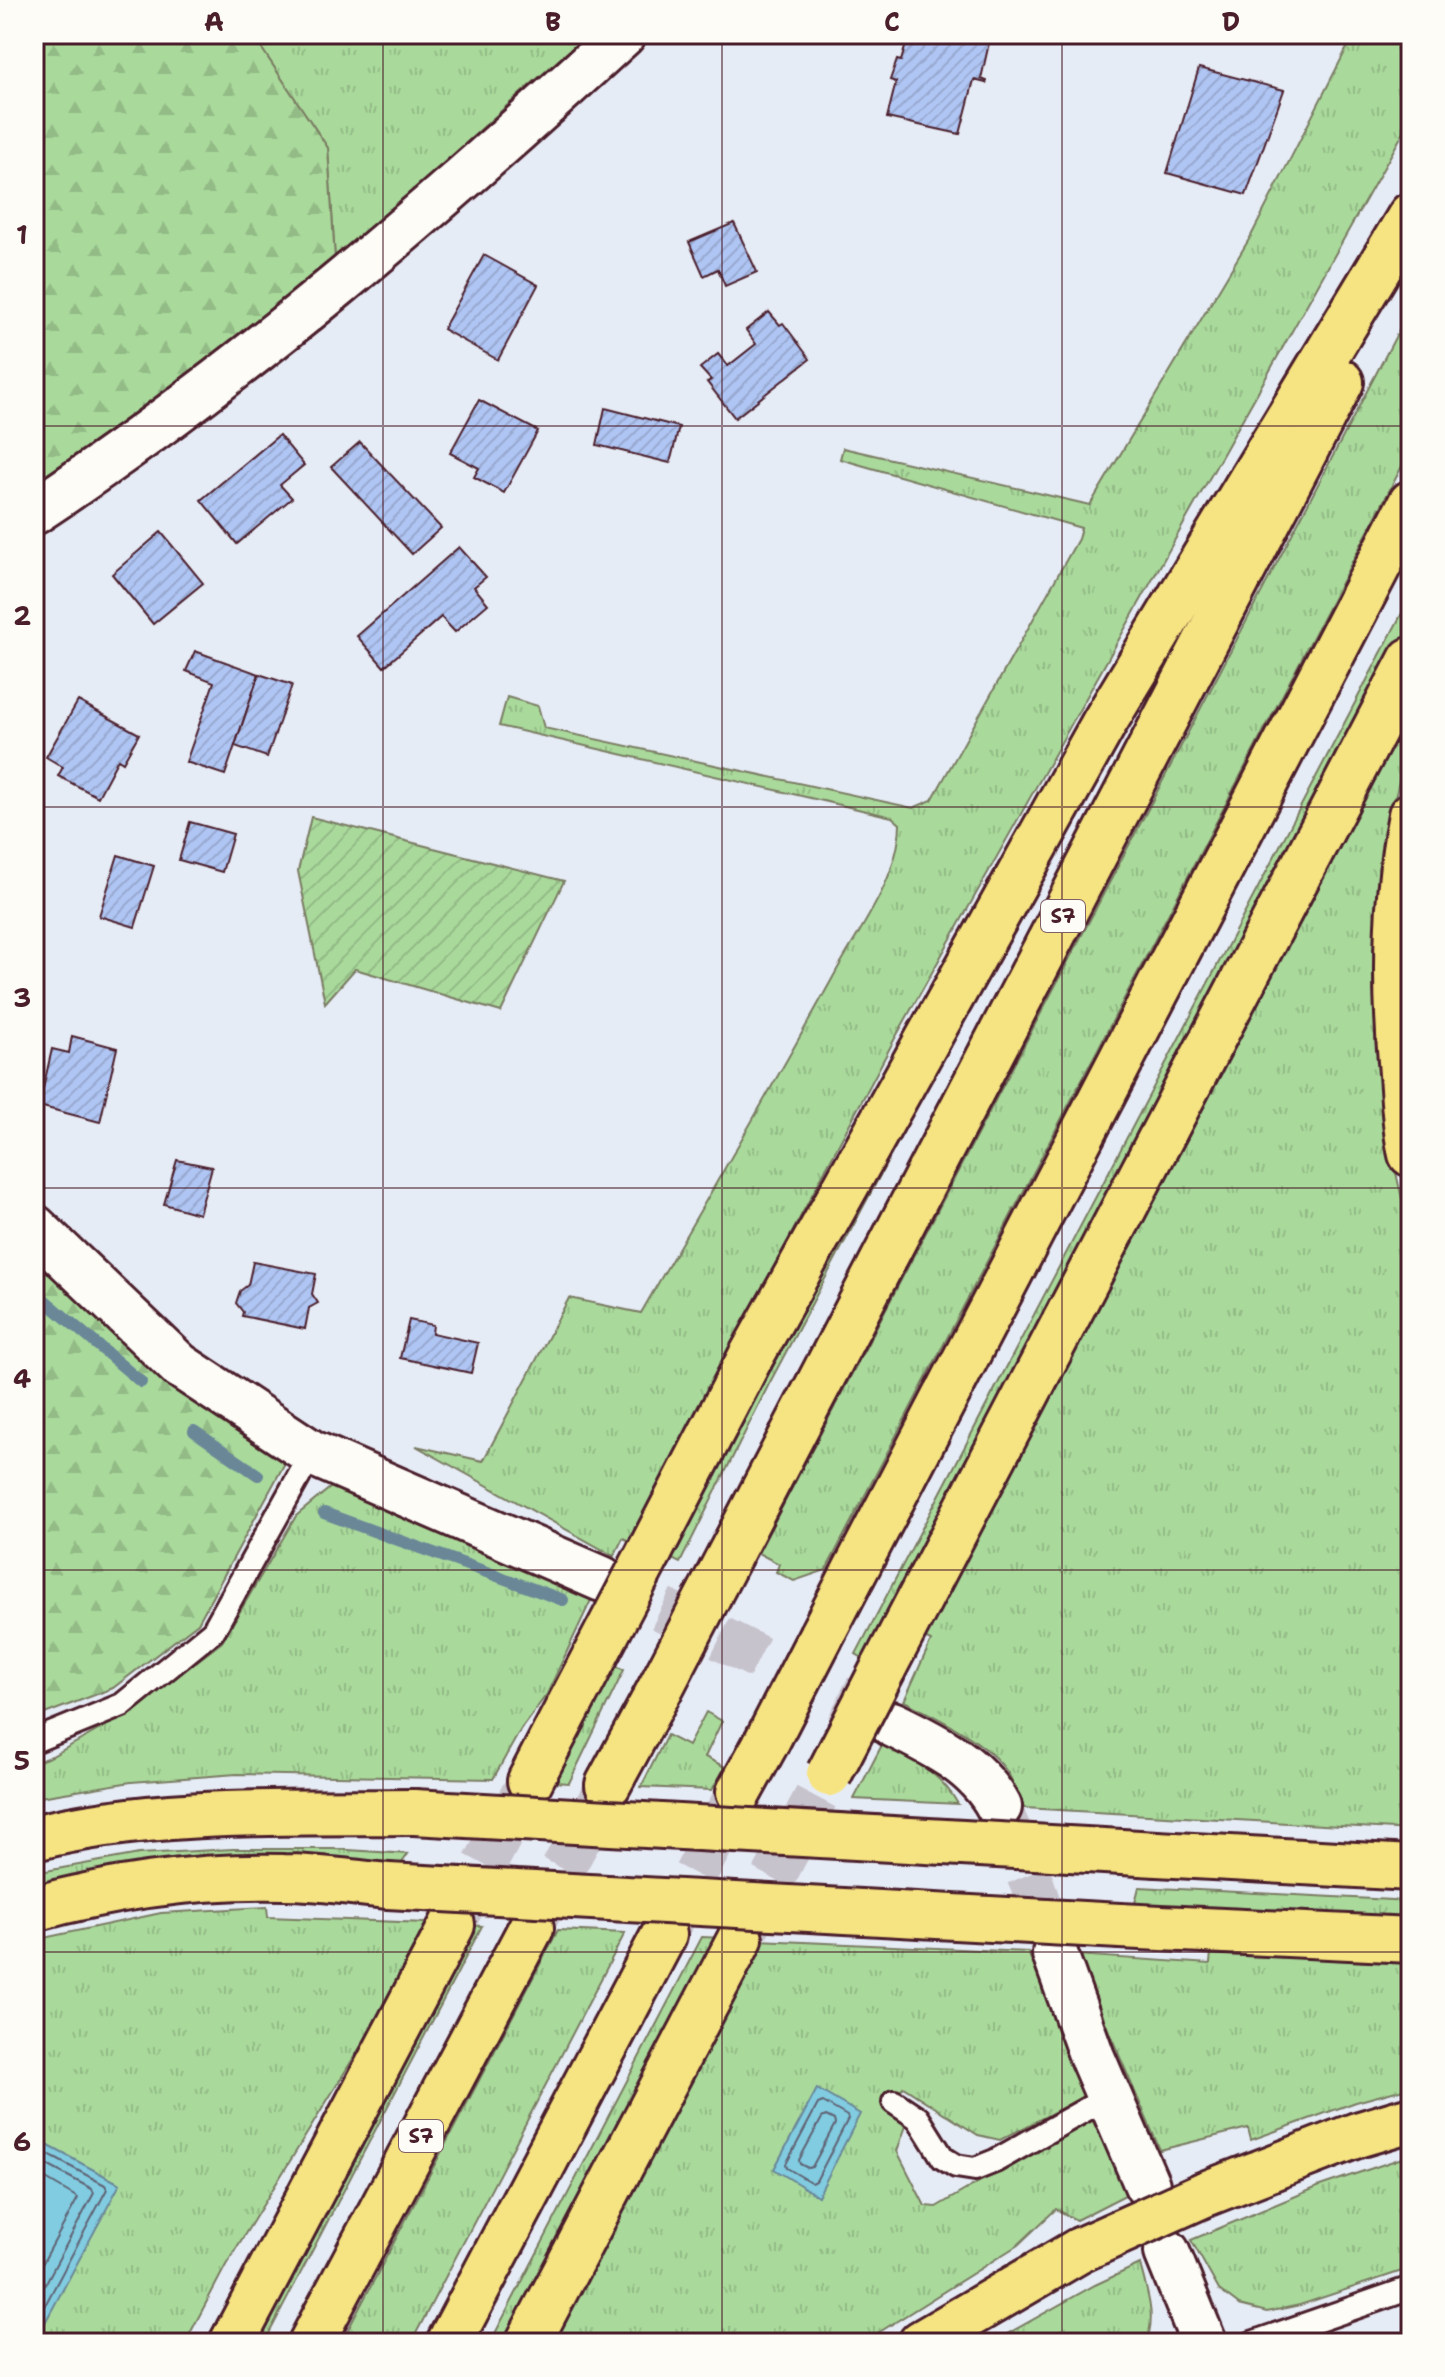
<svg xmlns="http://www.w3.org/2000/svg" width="1445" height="2377" font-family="'Shantell Sans',sans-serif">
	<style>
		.grass { fill: url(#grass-tufts); stroke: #7a7c63; stroke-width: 2 }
		.forest { fill: url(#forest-firs); stroke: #7a7c63; stroke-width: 2 }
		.garden { fill: url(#garden-furrows); stroke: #7a7c63; stroke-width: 2 }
		.water { fill: #81cce1; stroke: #6b8798; stroke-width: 2 }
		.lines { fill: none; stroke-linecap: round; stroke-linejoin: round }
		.shore { stroke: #606474; stroke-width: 2 }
		.stream { stroke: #6b8798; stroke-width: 12 }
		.building { fill: url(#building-hatch); stroke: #4a1f2b; stroke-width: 2 }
		.minor-tunnel { stroke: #c7c3cd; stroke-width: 44; stroke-dasharray: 44 22; stroke-linecap: butt }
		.motorway-tunnel { stroke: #c7c3cd; stroke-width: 44; stroke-dasharray: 44 22; stroke-linecap: butt }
		.service-casing { stroke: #4a1f2b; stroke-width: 28 }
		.minor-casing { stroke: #4a1f2b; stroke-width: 50 }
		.motorway-casing { stroke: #4a1f2b; stroke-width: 50 }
		.service { stroke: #fdfcf7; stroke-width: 22 }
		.minor { stroke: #fdfcf7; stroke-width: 44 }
		.motorway { stroke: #f6e381; stroke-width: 44 }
		.motorway-bridge-casing { stroke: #4a1f2b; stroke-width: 50; stroke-linecap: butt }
		.motorway-bridge { stroke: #f6e381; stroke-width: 44 }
		.grid { fill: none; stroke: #4a1f2b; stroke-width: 2; stroke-opacity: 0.55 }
		.labels { text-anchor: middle; stroke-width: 6; stroke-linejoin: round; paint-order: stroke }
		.shield { fill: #fdfcf7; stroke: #806168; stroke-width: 2 }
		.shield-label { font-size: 20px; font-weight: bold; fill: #4a1f2b }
		.neatline { fill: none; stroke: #4a1f2b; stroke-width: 3 }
		.grid-label { font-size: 26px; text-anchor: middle; font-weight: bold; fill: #4a1f2b }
	</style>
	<defs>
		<pattern id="grass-tufts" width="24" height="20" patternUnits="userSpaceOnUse" patternTransform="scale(2)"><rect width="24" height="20" fill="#a9da9b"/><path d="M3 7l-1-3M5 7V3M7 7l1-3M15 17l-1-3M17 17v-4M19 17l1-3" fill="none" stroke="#93bb86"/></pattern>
		<pattern id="forest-firs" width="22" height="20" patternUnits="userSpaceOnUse" patternTransform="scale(2)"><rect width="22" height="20" fill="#a9da9b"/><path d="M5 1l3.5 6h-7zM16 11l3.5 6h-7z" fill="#93bb86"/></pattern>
		<pattern id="garden-furrows" width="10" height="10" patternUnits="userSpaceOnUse" patternTransform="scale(2)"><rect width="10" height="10" fill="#a9da9b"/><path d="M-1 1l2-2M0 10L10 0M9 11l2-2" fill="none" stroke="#93bb86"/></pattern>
		<pattern id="building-hatch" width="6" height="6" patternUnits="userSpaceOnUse" patternTransform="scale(2)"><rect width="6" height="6" fill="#afc5f3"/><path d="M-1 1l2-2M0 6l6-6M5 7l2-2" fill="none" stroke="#98a9d0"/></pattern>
	</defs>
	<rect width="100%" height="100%" fill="#e6ecf6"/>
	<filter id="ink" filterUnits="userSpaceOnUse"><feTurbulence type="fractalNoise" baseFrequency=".0125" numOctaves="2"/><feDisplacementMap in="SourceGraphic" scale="16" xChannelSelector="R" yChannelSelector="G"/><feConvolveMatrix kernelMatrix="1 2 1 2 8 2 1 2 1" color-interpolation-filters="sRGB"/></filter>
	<g filter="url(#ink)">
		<!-- grass -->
		<g class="grass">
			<path d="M252,34H589C501,107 422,187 335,260L328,148Z"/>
			<path d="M1354,34H1411V119L894,1040L678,1448L632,1542L623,1538L614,1556L416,1446L483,1461L569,1298L641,1313C707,1198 775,1084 838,968C863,924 899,876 900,824L892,817L499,726L507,697L538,706L544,728L913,808L932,800L1078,539L1081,528L840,459L843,448L1090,505L1251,236Z"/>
			<path d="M1411,307V449L826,1570L794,1581L776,1572L779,1564L758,1553Z"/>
			<path d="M1411,596V631L870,1662L856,1654Z"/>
			<path d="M1411,713V729L1379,868L1373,987L1383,1116L1411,1238V1830L1024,1808C1019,1797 1014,1784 1008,1773C985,1740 938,1718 904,1701L931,1641L924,1638L1382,758Z"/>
			<path d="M947,1044L949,1046L769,1384L680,1563L668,1557L762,1377Z"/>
			<path d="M336,1483L592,1598L547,1694L521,1729L493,1779L237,1774L131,1782L34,1798V1763L52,1756L132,1711L222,1642L296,1516Z"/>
			<path d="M613,1664L624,1670L569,1783L553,1782Z"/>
			<path d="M706,1712L722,1721L705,1757L725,1767L712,1790L641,1787L667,1735L688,1746Z"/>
			<path d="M884,1741C913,1760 941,1773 958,1804L854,1799Z"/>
			<path d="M233,1849H333L408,1854L399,1867L34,1892V1874L46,1871L139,1854Z"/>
			<path d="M1139,1887L1411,1901V1921L1134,1907Z"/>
			<path d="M267,1907L268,1917L426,1923L367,2036L226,2265L185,2343H34V1940L161,1913Z"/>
			<path d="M466,1925L482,1926L264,2343H247Z"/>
			<path d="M558,1930L625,1933L411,2343H341Z"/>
			<path d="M702,1937L722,1938L509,2343H490Z"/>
			<path d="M758,1940L1028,1952L1087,2095L1000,2140L978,2135L903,2087L890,2110L907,2123L897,2151L925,2206L936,2207L1091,2117L1127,2194L1076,2220L1056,2209L1018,2245L862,2343H552Z"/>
			<path d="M1211,1952L1411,1963V2087L1356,2102L1251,2140L1248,2128L1160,2150L1076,1955L1210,1964Z"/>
			<path d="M1411,2155V2268L1300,2305L1267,2312L1239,2305L1219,2290L1191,2240L1320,2186Z"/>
			<path d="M1140,2264C1146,2289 1158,2319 1145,2343H991L1095,2285Z"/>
		</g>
		<!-- forest -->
		<g class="forest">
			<path d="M34,34H252L328,148L335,260C238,340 141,419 34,486Z"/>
			<path d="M34,1247L183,1395L286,1461L198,1623L113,1688L34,1718Z"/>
		</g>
		<!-- garden -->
		<path class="garden" d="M311,817L564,881L501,1012L355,969L325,1003L298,871Z"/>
		<!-- water -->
		<g class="water">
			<path d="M817,2089L860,2114L818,2196L774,2169Z"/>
			<path d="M34,2138L120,2184L34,2343Z"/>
		</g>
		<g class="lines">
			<!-- shore -->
			<g class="shore">
				<path d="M823,2102L847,2116L848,2119L816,2181L812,2183L787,2168L786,2164L818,2104Z"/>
				<path d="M826,2116L834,2120L835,2124L812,2167L808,2168L800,2164L799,2160L822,2118Z"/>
				<path d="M34,2147L105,2185L107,2189L34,2326"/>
				<path d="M34,2158L92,2189L94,2193L34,2305"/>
				<path d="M34,2172L78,2198L34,2279"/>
			</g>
			<!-- stream -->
			<g class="stream">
				<path d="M34,1291L141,1382"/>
				<path d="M194,1431L258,1475"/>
				<path d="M324,1513L563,1600"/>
			</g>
		</g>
		<!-- building -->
		<g class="building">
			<path d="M909,34H991L981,79L987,81L986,83L974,80L960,134L887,118L896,82L890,80L897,60L901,61Z"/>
			<path d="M1199,68L1284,90L1246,195L1167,173Z"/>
			<path d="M734,223L757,272L725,286L718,269L704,276L689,242Z"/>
			<path d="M484,255L538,285L498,360L443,329Z"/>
			<path d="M769,312L780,325L783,323L810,359L735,418L707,382L711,380L700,368L718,354L728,366L756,344L746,330Z"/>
			<path d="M479,400L538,431L504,493L474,477L479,468L450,453Z"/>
			<path d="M605,408L679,427L670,463L597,445Z"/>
			<path d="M279,435L304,465L280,485L292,498L237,544L201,500Z"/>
			<path d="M360,442L441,528L412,554L331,467Z"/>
			<path d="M161,532L203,583L153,624L112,574Z"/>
			<path d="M459,547L486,577L474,587L488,604L455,632L441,617L384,667L357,636Z"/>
			<path d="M195,651L259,674L225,775L186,762L214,682L186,671Z"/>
			<path d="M259,674L292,685L267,757L235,746Z"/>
			<path d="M78,701L139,734L123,762L118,759L98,797L58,776L63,767L46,757Z"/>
			<path d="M190,822L233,834L222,872L179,860Z"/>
			<path d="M118,855L154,866L135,927L99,916Z"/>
			<path d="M72,1036L117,1048L100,1122L39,1106L52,1049L69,1053Z"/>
			<path d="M177,1160L212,1167L199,1214L164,1204Z"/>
			<path d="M253,1262L316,1274L312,1294L318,1303L309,1308L305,1329L242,1316L243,1312L236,1303L240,1291L248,1285Z"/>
			<path d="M409,1320L433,1325L432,1333L478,1343L471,1373L400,1358Z"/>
		</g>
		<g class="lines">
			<!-- minor-tunnel -->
			<g class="minor-tunnel">
				<path d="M602,1579L892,1724"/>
				<path d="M1002,1814L1034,1889L1055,1954"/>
			</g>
			<!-- motorway-tunnel -->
			<g class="motorway-tunnel">
				<path d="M453,1923L527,1786"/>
				<path d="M531,1927L605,1791"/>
				<path d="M665,1933L735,1798"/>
				<path d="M742,1937L816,1797"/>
			</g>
			<!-- service casing -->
			<g class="service-casing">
				<g id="service">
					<path d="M34,1741L122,1705L213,1631L312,1453"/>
					<path d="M894,2102L918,2118L943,2158L956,2166L975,2169L995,2161L1108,2097"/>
					<path d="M1252,2343L1411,2288"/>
				</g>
			</g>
			<!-- minor casing -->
			<g class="minor-casing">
				<g id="minor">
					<path d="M34,512C245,372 437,205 623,34"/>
					<path d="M34,1227L179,1365L312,1453L602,1579"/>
					<path d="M892,1724C933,1744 977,1765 999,1807"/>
					<path d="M1055,1954L1092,2057L1147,2185"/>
					<path d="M1167,2252L1204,2343"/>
				</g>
			</g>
			<!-- motorway casing -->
			<g class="motorway-casing">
				<g id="motorway">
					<path d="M1411,815C1394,901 1394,987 1402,1074C1404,1101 1405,1129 1411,1154"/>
					<path d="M650,1551L749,1360L1104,723L1411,215"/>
					<path d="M715,1583L1341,382"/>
					<path d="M821,1636L1411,503"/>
					<path d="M883,1669L1411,660"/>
					<path d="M530,1781L595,1656"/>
					<path d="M608,1785L660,1689"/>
					<path d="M739,1792L766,1743"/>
					<path d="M34,1838C150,1808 294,1813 414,1812"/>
					<path d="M1157,1854L1411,1868"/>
					<path d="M34,1909C116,1886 199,1875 284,1877C319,1877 354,1883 388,1886"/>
					<path d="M1120,1926L1411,1940"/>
					<path d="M1205,2194L1357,2135L1411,2119"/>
					<path d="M232,2343L452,1925"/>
					<path d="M311,2343L531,1928"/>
					<path d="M449,2343L664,1935"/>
					<path d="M528,2343L740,1939"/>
					<path d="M921,2343L1080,2250"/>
				</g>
			</g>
			<!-- service -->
			<use href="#service" class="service"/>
			<!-- minor -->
			<use href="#minor" class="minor"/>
			<!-- motorway -->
			<use href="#motorway" class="motorway"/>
			<!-- motorway-bridge casing -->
			<g class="motorway-bridge-casing">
				<g id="motorway-bridge">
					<path d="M595,1656L650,1551"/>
					<path d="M660,1689L715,1583"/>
					<path d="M766,1743L821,1636"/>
					<path d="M829,1774L883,1669"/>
					<path d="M414,1812L1157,1854"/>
					<path d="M388,1886L1120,1926"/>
					<path d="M1080,2250L1205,2194"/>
				</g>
			</g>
			<!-- motorway-bridge -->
			<use href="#motorway-bridge" class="motorway-bridge"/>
		</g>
	</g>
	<!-- grid -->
	<path class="grid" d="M383,34V2343M722,34V2343M1062,34V2343M34,426H1411M34,807H1411M34,1188H1411M34,1570H1411M34,1952H1411"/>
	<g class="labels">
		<!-- shield labels -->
		<g class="shield">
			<rect x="1041" y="900" width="44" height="32" rx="6"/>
			<rect x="399" y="2120" width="44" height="32" rx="6"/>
		</g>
		<g class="shield-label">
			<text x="1063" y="923">S7</text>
			<text x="421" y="2143">S7</text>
		</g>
	</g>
	<!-- margin -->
	<rect width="1445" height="2377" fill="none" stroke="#fdfcf7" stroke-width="88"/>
	<rect x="44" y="44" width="1357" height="2289" class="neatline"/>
	<g class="grid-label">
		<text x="214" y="31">A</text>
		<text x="553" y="31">B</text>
		<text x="892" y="31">C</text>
		<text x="1231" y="31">D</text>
		<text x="22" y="244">1</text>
		<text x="22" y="625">2</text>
		<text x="22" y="1007">3</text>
		<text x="22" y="1388">4</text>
		<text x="22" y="1770">5</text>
		<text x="22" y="2151">6</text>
	</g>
</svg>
